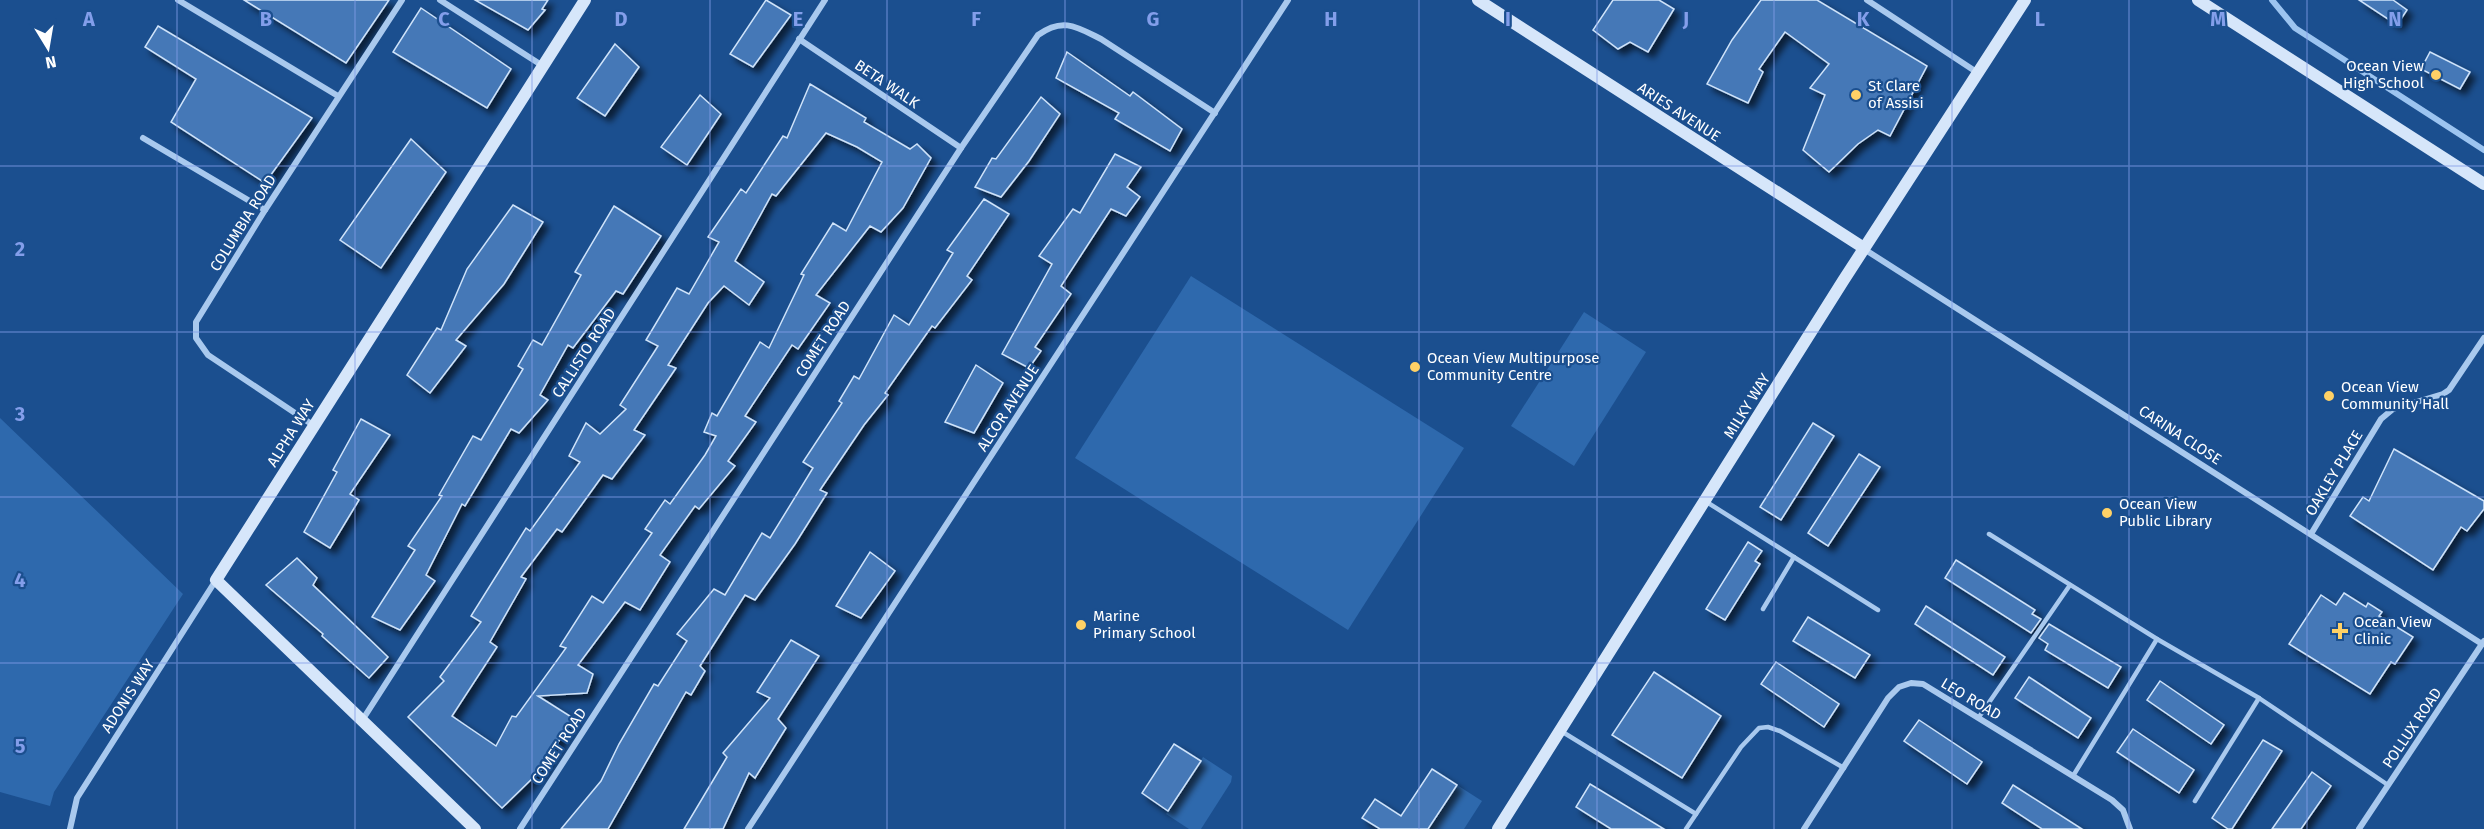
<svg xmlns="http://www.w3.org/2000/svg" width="2484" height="829" font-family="'Fira Sans',sans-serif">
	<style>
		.green { fill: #2e69ad }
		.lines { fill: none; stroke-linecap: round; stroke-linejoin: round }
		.stream { stroke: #9cc4f0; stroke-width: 6 }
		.building { fill: #4478b7; stroke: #cfe3fa; stroke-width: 1.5; fill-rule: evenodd; filter: url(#shadow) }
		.lane { stroke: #a9c9ee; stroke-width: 4.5 }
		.street { stroke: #a9c9ee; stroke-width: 6 }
		.secondary { stroke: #d6e6fa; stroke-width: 12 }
		.grid { fill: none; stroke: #839eea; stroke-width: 1.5; stroke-opacity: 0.55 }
		.poi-dot { fill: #ffd166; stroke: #1b4f8f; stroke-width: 2 }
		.labels { text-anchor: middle; stroke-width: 4.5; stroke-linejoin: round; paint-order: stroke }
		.poi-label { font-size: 15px; fill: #fff; stroke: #1b4f8f; text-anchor: start }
		.street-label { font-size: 15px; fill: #fff; stroke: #1b4f8f }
		.grid-label { font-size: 20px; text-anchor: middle; font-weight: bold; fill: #839eea; stroke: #1b4f8f; stroke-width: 4.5; stroke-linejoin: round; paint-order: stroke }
	</style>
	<defs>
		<filter id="shadow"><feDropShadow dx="5.5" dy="5.5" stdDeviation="3" flood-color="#0009"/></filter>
	</defs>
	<rect width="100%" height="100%" fill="#1b4f8f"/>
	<!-- green -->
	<g class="green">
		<path d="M1191,276L1464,448L1348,630L1075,458Z"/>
		<path d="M1584,312L1646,352L1574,466L1511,426Z"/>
		<path d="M0,418L183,594L54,792L50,806L0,792Z"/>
		<path d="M1203,757L1232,776L1231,782L1201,829H1189L1166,814Z"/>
		<path d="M1457,785L1482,801L1464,829H1428Z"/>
	</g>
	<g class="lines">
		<!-- stream -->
		<path class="stream" d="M2272,0L2295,28L2484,150"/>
	</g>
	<!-- building -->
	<g class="building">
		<path d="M244,0H389L346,63Z"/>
		<path d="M475,0H548L542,9L545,10L528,30Z"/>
		<path d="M766,0L791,15L753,67L730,54Z"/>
		<path d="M1613,0H1659L1674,9L1648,52L1630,42L1618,49L1593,30Z"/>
		<path d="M1761,0H1817L1927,66L1890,136L1878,130L1858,144L1829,172L1803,150L1825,95L1810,88L1829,64L1785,32L1759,69L1763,72L1748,103L1707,84L1732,40Z"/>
		<path d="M2359,0H2393L2407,10L2397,25Z"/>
		<path d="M421,8L511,69L487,108L393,52Z"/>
		<path d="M158,26L312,118L265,183L171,122L196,79L145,47Z"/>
		<path d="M615,44L639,67L605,116L577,98Z"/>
		<path d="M1067,52L1130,96L1133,92L1182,129L1170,151L1115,119L1119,113L1056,78Z"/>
		<path d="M2430,52L2470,72L2460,89L2421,69Z"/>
		<path d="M810,84L866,118L864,122L910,149L917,144L931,158L903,208L881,232L870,226L816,295L830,303L798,349L792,345L745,416L756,422L728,461L735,466L699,509L695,506L660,555L670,562L640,610L625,602L578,665L593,674L587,693L538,696L573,718L541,770L502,808L408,717L444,681L440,677L481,622L471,616L508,557L526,528L530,531L580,462L569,456L586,423L600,434L626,409L620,405L658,346L646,340L677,288L689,294L719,242L708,237L741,189L746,193L783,136L787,138ZM826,133L857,147L882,162L846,231L833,223L801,274L804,275L769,348L760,342L717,416L712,413L704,432L716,436L705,455L670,504L665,500L645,529L652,533L603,603L592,596L560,646L566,648L516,717L512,716L496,746L452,716L497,647L490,642L526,579L521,577L557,529L562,532L603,475L612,479L645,435L634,430L676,368L668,365L708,303L724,286L749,305L764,282L735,261L772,194L776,196Z"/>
		<path d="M700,95L721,114L687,165L661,147Z"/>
		<path d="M1041,97L1060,114L1029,161L1001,197L975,187L992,158L996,159Z"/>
		<path d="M411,139L446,172L381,268L340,240Z"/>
		<path d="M1115,154L1141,167L1127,187L1140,197L1126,216L1111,209L1061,286L1071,294L1035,347L1041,351L1029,368L1002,354L1052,264L1039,256L1073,209L1080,213Z"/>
		<path d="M984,199L1009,214L967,276L972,280L935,328L932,326L885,393L888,395L864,425L820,490L827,493L795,544L755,600L745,595L700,666L705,671L691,695L686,692L608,829H561L601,781L619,744L654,684L658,686L687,641L677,634L714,589L725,595L762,533L770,538L813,468L803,462L842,403L839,401L854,376L859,379L894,315L909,325L953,253L947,250Z"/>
		<path d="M513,205L543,222L504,284L456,340L466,346L430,393L407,375L437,328L441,330L467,269Z"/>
		<path d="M614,206L661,236L623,294L616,291L573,348L568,345L540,395L548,400L519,433L511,429L465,506L462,504L426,575L435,581L400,630L372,617L415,550L408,546L442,496L439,495L473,436L481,440L523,369L518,366L533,340L542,345L581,275L575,272Z"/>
		<path d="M976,365L1003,383L974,433L945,422Z"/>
		<path d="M361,419L390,435L350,494L359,500L330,548L304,532L337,472L333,470Z"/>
		<path d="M1813,423L1834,436L1781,520L1760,507Z"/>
		<path d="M2394,449L2484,501V509L2467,531L2461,527L2433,570L2350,516L2363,497L2369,501Z"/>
		<path d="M1859,454L1880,467L1828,546L1808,533Z"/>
		<path d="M1748,542L1762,551L1755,561L1760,564L1725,620L1706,609Z"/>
		<path d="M870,552L895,571L861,618L836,606Z"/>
		<path d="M297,558L317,578L313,585L388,657L369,678L322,636L323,634L266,585Z"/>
		<path d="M1956,560L2035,610L2032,614L2041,619L2031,633L1945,578Z"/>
		<path d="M2344,593L2366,607L2368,603L2382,612L2379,616L2413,637L2395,664L2391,662L2370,694L2289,644L2321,595L2336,605Z"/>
		<path d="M1926,606L2005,657L1993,675L1915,624Z"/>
		<path d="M1808,617L1870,655L1855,678L1793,641Z"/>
		<path d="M2049,624L2121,667L2108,688L2045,650L2048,644L2039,638Z"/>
		<path d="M791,640L819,656L778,719L786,728L755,778L749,773L723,829H684L727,757L723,753L770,698L757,692Z"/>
		<path d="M1776,662L1839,704L1824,727L1761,684Z"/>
		<path d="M1654,672L1721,716L1682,778L1612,735Z"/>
		<path d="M2029,677L2091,718L2078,738L2015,698Z"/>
		<path d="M2160,681L2224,725L2211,744L2147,700Z"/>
		<path d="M1919,720L1982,762L1967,784L1904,741Z"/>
		<path d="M2133,729L2194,770L2179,793L2117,752Z"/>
		<path d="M2263,740L2282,751L2232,829H2228L2212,818Z"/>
		<path d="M1174,744L1201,761L1168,811L1142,793Z"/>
		<path d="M1432,769L1457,785L1428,829H1380L1362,818L1375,799L1401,816Z"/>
		<path d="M2312,772L2331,786L2301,829H2272Z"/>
		<path d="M1590,784L1664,829H1611L1576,807Z"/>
		<path d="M2013,785L2082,829H2042L2002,803Z"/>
	</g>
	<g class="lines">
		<!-- lane -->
		<g class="lane">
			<path d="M1705,501L1878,610"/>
			<path d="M1989,534L2157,639L2259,698L2388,785"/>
			<path d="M1763,609L1794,557"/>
			<path d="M1979,717L2070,585"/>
			<path d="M1561,731L1696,814"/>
			<path d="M2073,776L2157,639"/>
			<path d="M2195,801L2259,698"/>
			<path d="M1686,829L1741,747L1759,728L1768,727L1780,731L1844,768"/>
		</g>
		<!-- street -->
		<g class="street">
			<path d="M178,0L338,96"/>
			<path d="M440,0L543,66"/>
			<path d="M1867,0L1978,73"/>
			<path d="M799,39L961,148"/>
			<path d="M143,138L265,210"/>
			<path d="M1864,249L2482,644"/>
			<path d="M313,425L208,355L196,338V322L265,210L402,0"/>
			<path d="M2311,534L2381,419L2393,409L2443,394L2449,390L2484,338"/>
			<path d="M363,719L825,0"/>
			<path d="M70,829L77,798L216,580"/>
			<path d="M520,829L961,148L1038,35C1063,17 1077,27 1101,39L1215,113"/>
			<path d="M748,829L1288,0"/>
			<path d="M1804,829L1888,698L1899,687L1911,683L1923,684L2112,800L2123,810L2130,829"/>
			<path d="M2359,829L2484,641"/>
		</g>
		<!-- secondary -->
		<g class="secondary">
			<path d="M1478,0L1864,248"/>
			<path d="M2198,0L2484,184"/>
			<path d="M475,829L216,580L585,0"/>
			<path d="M1498,829L1843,281L2025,0"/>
		</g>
	</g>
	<!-- grid -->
	<path class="grid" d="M177,0V829M355,0V829M532,0V829M710,0V829M887,0V829M1065,0V829M1242,0V829M1419,0V829M1597,0V829M1774,0V829M1952,0V829M2129,0V829M2307,0V829M0,166H2484M0,332H2484M0,497H2484M0,663H2484"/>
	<!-- markers -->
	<g class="poi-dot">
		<circle cx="2436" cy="75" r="6"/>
		<circle cx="1856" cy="95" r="6"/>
		<circle cx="1415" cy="367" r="6"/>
		<circle cx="2329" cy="396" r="6"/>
		<circle cx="2107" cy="513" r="6"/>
		<circle cx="1081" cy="625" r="6"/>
		<path d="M2337 622h6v6h6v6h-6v6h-6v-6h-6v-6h6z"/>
	</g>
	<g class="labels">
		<!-- poi labels -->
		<g class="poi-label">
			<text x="2424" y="71" text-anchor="end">Ocean View<tspan x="2424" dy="17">High School</tspan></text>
			<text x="1868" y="91">St Clare<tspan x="1868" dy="17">of Assisi</tspan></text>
			<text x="1427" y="363">Ocean View Multipurpose<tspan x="1427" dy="17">Community Centre</tspan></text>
			<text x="2341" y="392">Ocean View<tspan x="2341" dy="17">Community Hall</tspan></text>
			<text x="2119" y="509">Ocean View<tspan x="2119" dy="17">Public Library</tspan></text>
			<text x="1093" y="621">Marine<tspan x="1093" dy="17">Primary School</tspan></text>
			<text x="2354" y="627">Ocean View<tspan x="2354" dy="17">Clinic</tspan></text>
		</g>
		<!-- street labels -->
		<g class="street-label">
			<text transform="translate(887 84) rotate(34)" y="5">BETA WALK</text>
			<text transform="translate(1679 112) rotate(33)" y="5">ARIES AVENUE</text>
			<text transform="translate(243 223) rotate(-58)" y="5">COLUMBIA ROAD</text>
			<text transform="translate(823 339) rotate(-57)" y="5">COMET ROAD</text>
			<text transform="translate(584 353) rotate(-57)" y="5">CALLISTO ROAD</text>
			<text transform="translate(1747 406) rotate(-58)" y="5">MILKY WAY</text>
			<text transform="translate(1008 408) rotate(-57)" y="5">ALCOR AVENUE</text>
			<text transform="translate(291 433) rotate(-58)" y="5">ALPHA WAY</text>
			<text transform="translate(2180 435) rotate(33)" y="5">CARINA CLOSE</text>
			<text transform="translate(2334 473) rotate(-59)" y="5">OAKLEY PLACE</text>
			<text transform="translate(128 696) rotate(-57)" y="5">ADONIS WAY</text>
			<text transform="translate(1971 699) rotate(31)" y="5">LEO ROAD</text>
			<text transform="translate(2412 728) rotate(-56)" y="5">POLLUX ROAD</text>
			<text transform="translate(559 746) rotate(-57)" y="5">COMET ROAD</text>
		</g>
	</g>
	<g class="grid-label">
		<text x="89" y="26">A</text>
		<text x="266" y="26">B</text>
		<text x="444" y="26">C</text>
		<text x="621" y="26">D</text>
		<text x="798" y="26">E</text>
		<text x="976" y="26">F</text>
		<text x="1153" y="26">G</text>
		<text x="1331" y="26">H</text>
		<text x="1508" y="26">I</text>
		<text x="1686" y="26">J</text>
		<text x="1863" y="26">K</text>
		<text x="2040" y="26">L</text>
		<text x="2218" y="26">M</text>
		<text x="2395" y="26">N</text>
		<text x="20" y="256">2</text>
		<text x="20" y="421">3</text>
		<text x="20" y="587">4</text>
		<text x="20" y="753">5</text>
	</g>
	<!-- north arrow -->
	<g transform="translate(48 48) rotate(169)" stroke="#1b4f8f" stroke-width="4.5" paint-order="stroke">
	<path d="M0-4.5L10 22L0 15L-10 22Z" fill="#ffffff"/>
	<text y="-9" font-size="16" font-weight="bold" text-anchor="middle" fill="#ffffff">N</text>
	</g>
</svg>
